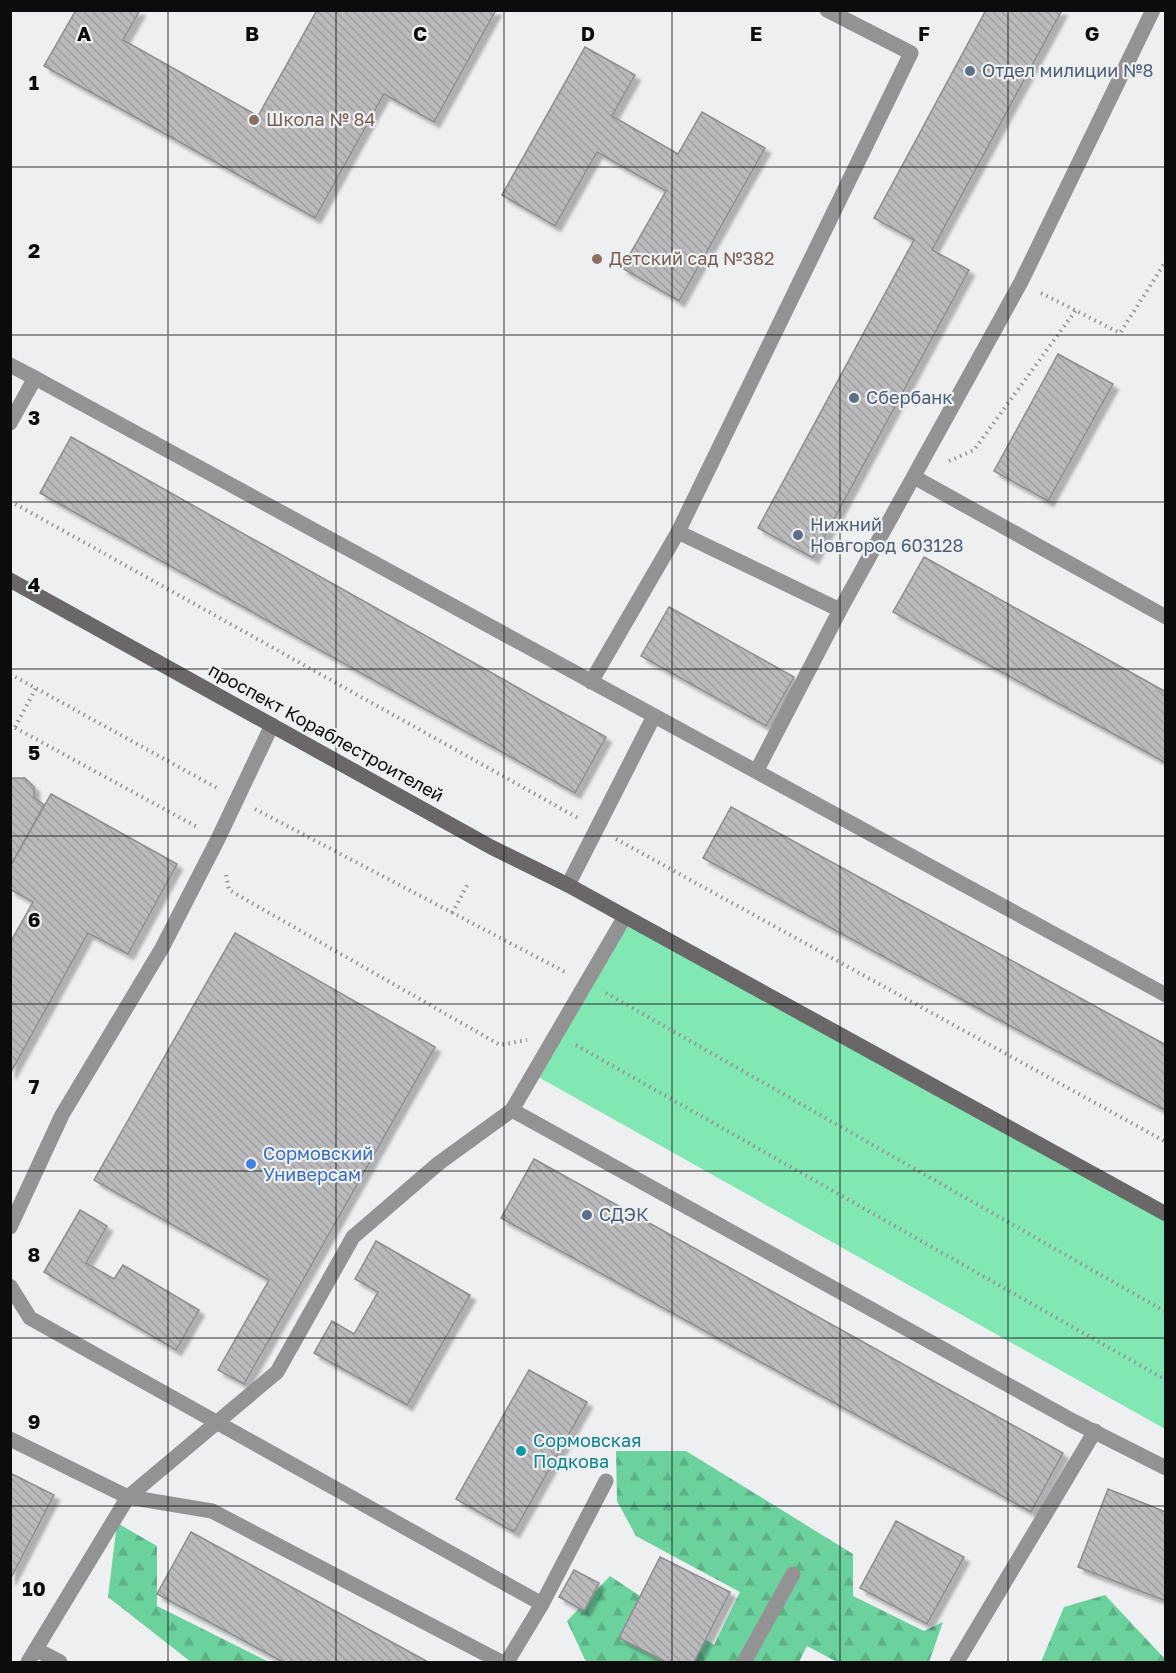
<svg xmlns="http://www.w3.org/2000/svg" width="1176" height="1673" font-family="'Golos Text',sans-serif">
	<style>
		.forest { fill: url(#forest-firs) }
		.green { fill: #82e8b3 }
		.building { fill: url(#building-back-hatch); stroke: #8d8c8f; stroke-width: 1.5; filter: url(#shadow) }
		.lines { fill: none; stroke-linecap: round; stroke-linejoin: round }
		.path { stroke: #919294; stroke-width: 4; stroke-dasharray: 1.5 4.5; stroke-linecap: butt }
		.lane { stroke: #949393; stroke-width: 15 }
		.secondary { stroke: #696767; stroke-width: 15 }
		.grid { fill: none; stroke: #0c0c0d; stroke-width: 1.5; stroke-opacity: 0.55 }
		.service-dot { fill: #5c6f8a; stroke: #edeff1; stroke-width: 2 }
		.education-dot { fill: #8d6e63; stroke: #edeff1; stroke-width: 2 }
		.shop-dot { fill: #3f7fe0; stroke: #edeff1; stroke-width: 2 }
		.culture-dot { fill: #0f9aa8; stroke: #edeff1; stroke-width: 2 }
		.labels { text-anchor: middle; stroke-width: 4.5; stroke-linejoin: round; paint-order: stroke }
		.service-label { font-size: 18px; fill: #4e5e75; stroke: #edeff1; text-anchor: start }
		.education-label { font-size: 18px; fill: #785e54; stroke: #edeff1; text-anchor: start }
		.street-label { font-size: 18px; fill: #0c0c0d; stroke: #edeff1 }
		.shop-label { font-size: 18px; fill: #366cbe; stroke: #edeff1; text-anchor: start }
		.culture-label { font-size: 18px; fill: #0d838f; stroke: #edeff1; text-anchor: start }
		.grid-label { font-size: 20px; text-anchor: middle; font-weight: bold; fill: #0c0c0d; stroke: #edeff1; stroke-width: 4.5; stroke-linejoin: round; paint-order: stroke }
	</style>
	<defs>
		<pattern id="forest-firs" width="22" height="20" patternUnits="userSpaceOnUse" patternTransform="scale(1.5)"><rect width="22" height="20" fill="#6bd19d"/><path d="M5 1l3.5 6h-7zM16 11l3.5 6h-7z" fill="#5cb286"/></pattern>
		<pattern id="building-back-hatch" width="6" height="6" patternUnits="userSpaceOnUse" patternTransform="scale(1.5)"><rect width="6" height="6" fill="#bab9bc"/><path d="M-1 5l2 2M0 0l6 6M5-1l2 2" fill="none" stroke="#9f9ea0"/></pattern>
		<filter id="shadow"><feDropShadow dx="5.5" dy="5.5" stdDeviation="1.5" flood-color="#0004"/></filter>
	</defs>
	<rect width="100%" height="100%" fill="#edeff1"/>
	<!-- forest -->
	<g class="forest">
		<path d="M616,1451H686L853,1554V1596L924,1631L943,1622L929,1662H837L807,1646L799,1662H586L567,1621L610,1576L714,1645L740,1592L636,1536L617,1501Z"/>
		<path d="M117,1523L157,1546V1606L269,1662H191L108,1597Z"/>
		<path d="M1105,1595L1165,1659V1662H1041L1064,1607Z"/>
	</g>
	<!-- green -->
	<path class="green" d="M624,918L1165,1214V1429L533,1074Z"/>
	<!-- building -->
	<g class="building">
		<path d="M76,10H140L123,40L258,116L317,10H496L434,122L384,94L315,218L44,66Z"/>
		<path d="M986,10H1062L932,250L969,270L813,558L758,528L914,240L874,218Z"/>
		<path d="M585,47L635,75L612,116L678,154L702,112L765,148L679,301L622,268L666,191L597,152L555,226L502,195Z"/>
		<path d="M1058,354L1113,384L1048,501L994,471Z"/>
		<path d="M71,437L606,737L575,793L40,493Z"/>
		<path d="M924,557L1166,692V763L893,612Z"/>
		<path d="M669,607L794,677L766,726L641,656Z"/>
		<path d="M10,778H25L34,787V797L44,805L10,867Z"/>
		<path d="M51,794L177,864L128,954L88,933L10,1074V943L33,902L10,889V867Z"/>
		<path d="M731,807L1166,1045V1111L703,858Z"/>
		<path d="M235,933L435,1047L244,1384L218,1370L269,1280L94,1180Z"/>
		<path d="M534,1159L1063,1453L1031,1512L501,1218Z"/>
		<path d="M80,1210L107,1226L86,1263L114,1279L123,1265L199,1310L176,1350L44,1272Z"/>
		<path d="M376,1241L470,1295L407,1405L314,1353L332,1321L354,1334L378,1292L355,1279Z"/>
		<path d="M529,1370L587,1402L514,1532L456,1499Z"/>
		<path d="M10,1473L54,1495L10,1580Z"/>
		<path d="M1108,1489L1166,1512V1601L1078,1567Z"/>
		<path d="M896,1521L964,1557L927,1624L860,1588Z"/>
		<path d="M191,1532L428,1662H283L157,1594Z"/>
		<path d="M660,1557L730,1592L694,1662H666L619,1638Z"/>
		<path d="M574,1570L599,1583L584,1611L559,1597Z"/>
	</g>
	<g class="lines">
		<!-- path -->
		<g class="path">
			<path d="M1041,293L1120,333L1166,261"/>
			<path d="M949,461L974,450L1076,310"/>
			<path d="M10,501L578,818"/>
			<path d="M10,674L217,788"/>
			<path d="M10,725L199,828"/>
			<path d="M15,727L36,688"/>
			<path d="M255,809L567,973"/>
			<path d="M616,839L1166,1142"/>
			<path d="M226,875L229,890L500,1045L527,1040"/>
			<path d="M452,913L469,882"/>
			<path d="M606,993L1166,1312"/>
			<path d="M576,1045L1166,1380"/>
		</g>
		<!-- lane -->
		<g class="lane">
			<path d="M10,365L35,378"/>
			<path d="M10,423L35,378L1166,995"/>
			<path d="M914,477L1166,617"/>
			<path d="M678,532L911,53L827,10"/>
			<path d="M840,610L1021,282L1153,10"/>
			<path d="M591,682L678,532L840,610L757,770"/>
			<path d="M568,885L654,716"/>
			<path d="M512,1110L1073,1421L1166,1468"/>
			<path d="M10,1227L62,1115L162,948L218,839L272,725"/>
			<path d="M10,1286L30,1318L542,1604L606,1481"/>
			<path d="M10,1439L128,1497L212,1511L501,1662"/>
			<path d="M37,1650L60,1662"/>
			<path d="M28,1662L128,1497L277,1372L353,1237L439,1163L512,1110L624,918"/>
			<path d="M507,1662L542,1604"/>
			<path d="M744,1662L793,1574"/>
			<path d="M957,1662L1095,1431"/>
		</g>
		<!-- secondary -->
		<path class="secondary" d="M10,580L491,847L568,885L1166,1214"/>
	</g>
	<!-- grid -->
	<path class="grid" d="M168,10V1662M336,10V1662M504,10V1662M672,10V1662M840,10V1662M1008,10V1662M10,167H1166M10,335H1166M10,502H1166M10,669H1166M10,836H1166M10,1004H1166M10,1171H1166M10,1338H1166M10,1506H1166"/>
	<!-- markers -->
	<g class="service-dot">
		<circle cx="970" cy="71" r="6"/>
		<circle cx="854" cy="398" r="6"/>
		<circle cx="798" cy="535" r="6"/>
		<circle cx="587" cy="1215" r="6"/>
	</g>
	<g class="education-dot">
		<circle cx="254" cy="120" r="6"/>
		<circle cx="597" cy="259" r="6"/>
	</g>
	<circle class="shop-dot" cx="251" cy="1164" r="6"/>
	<circle class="culture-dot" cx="521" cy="1451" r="6"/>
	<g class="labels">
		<!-- service labels -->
		<g class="service-label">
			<text x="982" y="77">Отдел милиции №8</text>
			<text x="866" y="404">Сбербанк</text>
			<text x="810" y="531">Нижний<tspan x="810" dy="21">Новгород 603128</tspan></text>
			<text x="599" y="1221">СДЭК</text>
		</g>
		<!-- education labels -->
		<g class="education-label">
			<text x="266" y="126">Школа № 84</text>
			<text x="609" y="265">Детский сад №382</text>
		</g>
		<!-- street labels -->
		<g class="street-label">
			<text transform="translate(326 733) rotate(29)" y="6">проспект Кораблестроителей</text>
		</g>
		<!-- shop labels -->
		<g class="shop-label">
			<text x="263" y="1160">Сормовский<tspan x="263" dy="21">Универсам</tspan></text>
		</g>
		<!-- culture labels -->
		<g class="culture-label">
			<text x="533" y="1447">Сормовская<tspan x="533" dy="21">Подкова</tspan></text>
		</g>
	</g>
	<g class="grid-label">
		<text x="84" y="41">A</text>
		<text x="252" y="41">B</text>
		<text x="420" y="41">C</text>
		<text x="588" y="41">D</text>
		<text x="756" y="41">E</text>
		<text x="924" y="41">F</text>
		<text x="1092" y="41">G</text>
		<text x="34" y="90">1</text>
		<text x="34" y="258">2</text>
		<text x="34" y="425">3</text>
		<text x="34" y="592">4</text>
		<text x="34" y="760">5</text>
		<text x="34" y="927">6</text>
		<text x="34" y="1094">7</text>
		<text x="34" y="1262">8</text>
		<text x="34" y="1429">9</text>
		<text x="34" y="1596">10</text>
	</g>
	<!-- border -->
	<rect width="1176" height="1673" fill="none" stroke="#0c0c0d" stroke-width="24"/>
</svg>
